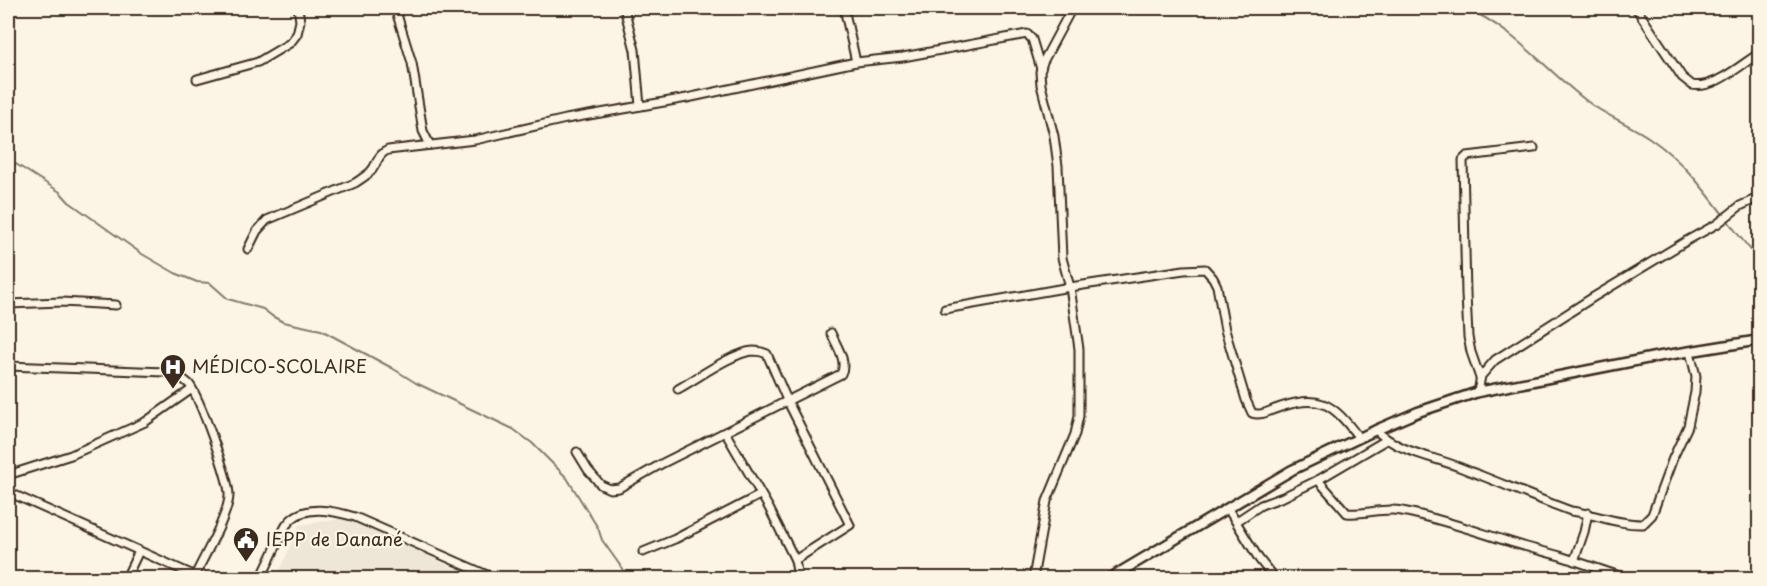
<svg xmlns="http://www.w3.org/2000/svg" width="1767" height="586" font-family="'Playpen Sans',sans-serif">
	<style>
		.built { fill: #eee6d6 }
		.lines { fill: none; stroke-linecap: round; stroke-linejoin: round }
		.stream { stroke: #85796b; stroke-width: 2 }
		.minor-casing { stroke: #3b2a1e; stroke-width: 11 }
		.major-casing { stroke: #3b2a1e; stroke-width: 13 }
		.minor { stroke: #fcf5e5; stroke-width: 7 }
		.major { stroke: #fcf5e5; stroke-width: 8 }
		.labels { text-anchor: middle; stroke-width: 4.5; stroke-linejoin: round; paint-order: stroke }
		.poi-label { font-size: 18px; fill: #3b2a1e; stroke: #fcf5e5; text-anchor: start }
	</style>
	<rect width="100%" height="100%" fill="#fcf5e5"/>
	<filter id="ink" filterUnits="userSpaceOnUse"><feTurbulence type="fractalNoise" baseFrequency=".0167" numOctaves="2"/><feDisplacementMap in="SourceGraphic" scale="12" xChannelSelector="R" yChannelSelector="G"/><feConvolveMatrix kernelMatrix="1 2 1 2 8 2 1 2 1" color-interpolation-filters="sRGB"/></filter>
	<g filter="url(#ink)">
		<!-- built -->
		<path class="built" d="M348,518L476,578H277L299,525Z"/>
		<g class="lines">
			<!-- stream -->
			<g class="stream">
				<path d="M1466,8C1514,29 1547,71 1588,102C1608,117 1631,125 1651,139C1686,163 1709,196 1734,229C1742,240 1751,250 1760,261"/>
				<path d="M8,159L60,192L69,202L142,254L175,273L197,282L210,283L228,299L263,309L272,316L283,322L321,330L392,368L416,383L513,429L532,443L567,478L598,528L602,540L629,578"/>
			</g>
			<!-- minor casing -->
			<g class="minor-casing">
				<g id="minor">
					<path d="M395,8L412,63L423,131L430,145"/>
					<path d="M624,8L635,50L640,106"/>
					<path d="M844,8L856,62"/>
					<path d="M1636,8L1682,77L1692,85C1714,90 1741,64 1760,53"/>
					<path d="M197,79L258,62L290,43L297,34L300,21L298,8"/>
					<path d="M248,249L257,231L267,220L355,183C361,179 368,175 372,170C378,162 378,154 388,150L475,140L566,119L687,98L856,62L903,57L1027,34L1032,39L1041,69"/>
					<path d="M8,304L62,302L116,305"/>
					<path d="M945,309L1070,287L1184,270L1205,269L1213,278L1217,286L1225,330L1246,400L1252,413C1260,416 1267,412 1275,409C1319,393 1332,402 1359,438"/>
					<path d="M8,366L165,372C174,374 182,377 189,384C199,396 230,481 229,496C228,516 204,556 195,576"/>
					<path d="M1480,378L1471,352L1468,337L1466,294L1463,160L1467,156L1534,148"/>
					<path d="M678,389C696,379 734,352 753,351C758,351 763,352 767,354L787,400L850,525L795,560L798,578"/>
					<path d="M1478,392L1481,376L1495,360L1592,298L1688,240L1717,224L1740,206L1760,197"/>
					<path d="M1376,430C1398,452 1431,456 1459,467C1496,481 1533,497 1571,511C1595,514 1619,525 1643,524L1652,515L1673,458L1688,426L1695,392L1696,376L1690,352"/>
					<path d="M725,432L769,508L795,560"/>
					<path d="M577,452L588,470L601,485L610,489L619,488L663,463L841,374C848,361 836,345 831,333"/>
					<path d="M8,475L71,455L145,422L192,389"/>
					<path d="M1318,480L1347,513C1365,515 1383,507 1402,511C1438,518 1472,530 1507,541C1525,547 1543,551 1560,556C1582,563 1604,571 1626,578"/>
					<path d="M8,492L200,578"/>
					<path d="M1228,509L1259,559L1274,578"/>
					<path d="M1237,521L1261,505L1283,497L1318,480L1386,440"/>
					<path d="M643,552L675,539L760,495"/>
					<path d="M1574,561L1584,532L1588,513"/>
					<path d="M126,578L139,551"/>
					<path d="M261,578C267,566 273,553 279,540C282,535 284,527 288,523C304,503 334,511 355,517L494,578"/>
					<path d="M1033,578L1047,501L1075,434L1079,416V349L1070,287L1062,258L1058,166L1054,136L1041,85L1040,72L1043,62L1072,8"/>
				</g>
			</g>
			<!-- major casing -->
			<g class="major-casing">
				<path id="major" d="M1110,578L1292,470L1376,430L1418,412L1478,392L1655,357L1760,340"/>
			</g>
			<!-- minor -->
			<use href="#minor" class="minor"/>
			<!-- major -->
			<use href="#major" class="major"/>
		</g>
	</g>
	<!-- icons -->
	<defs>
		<g id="hospital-pin" transform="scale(1.35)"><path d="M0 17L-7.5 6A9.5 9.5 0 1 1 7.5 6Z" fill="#3b2a1e" stroke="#fcf5e5"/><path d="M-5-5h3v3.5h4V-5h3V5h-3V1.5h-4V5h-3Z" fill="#fff"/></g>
		<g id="civic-pin" transform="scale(1.35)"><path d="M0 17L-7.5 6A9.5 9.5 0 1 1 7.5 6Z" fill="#3b2a1e" stroke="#fcf5e5"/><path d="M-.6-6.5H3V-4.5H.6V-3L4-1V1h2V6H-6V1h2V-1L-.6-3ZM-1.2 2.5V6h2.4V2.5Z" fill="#fff"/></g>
	</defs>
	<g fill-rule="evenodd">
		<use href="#hospital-pin" x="173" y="367"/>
		<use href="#civic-pin" x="246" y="540"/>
	</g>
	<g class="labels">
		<!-- poi labels -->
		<g class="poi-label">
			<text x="192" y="373">MÉDICO-SCOLAIRE</text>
			<text x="266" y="546">IEPP de Danané</text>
		</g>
	</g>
	<!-- margin -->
	<rect width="1767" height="586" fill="none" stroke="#fcf5e5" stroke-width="30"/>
	<rect x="15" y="15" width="1737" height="556" fill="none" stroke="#3b2a1e" stroke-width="2" filter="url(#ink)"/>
</svg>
